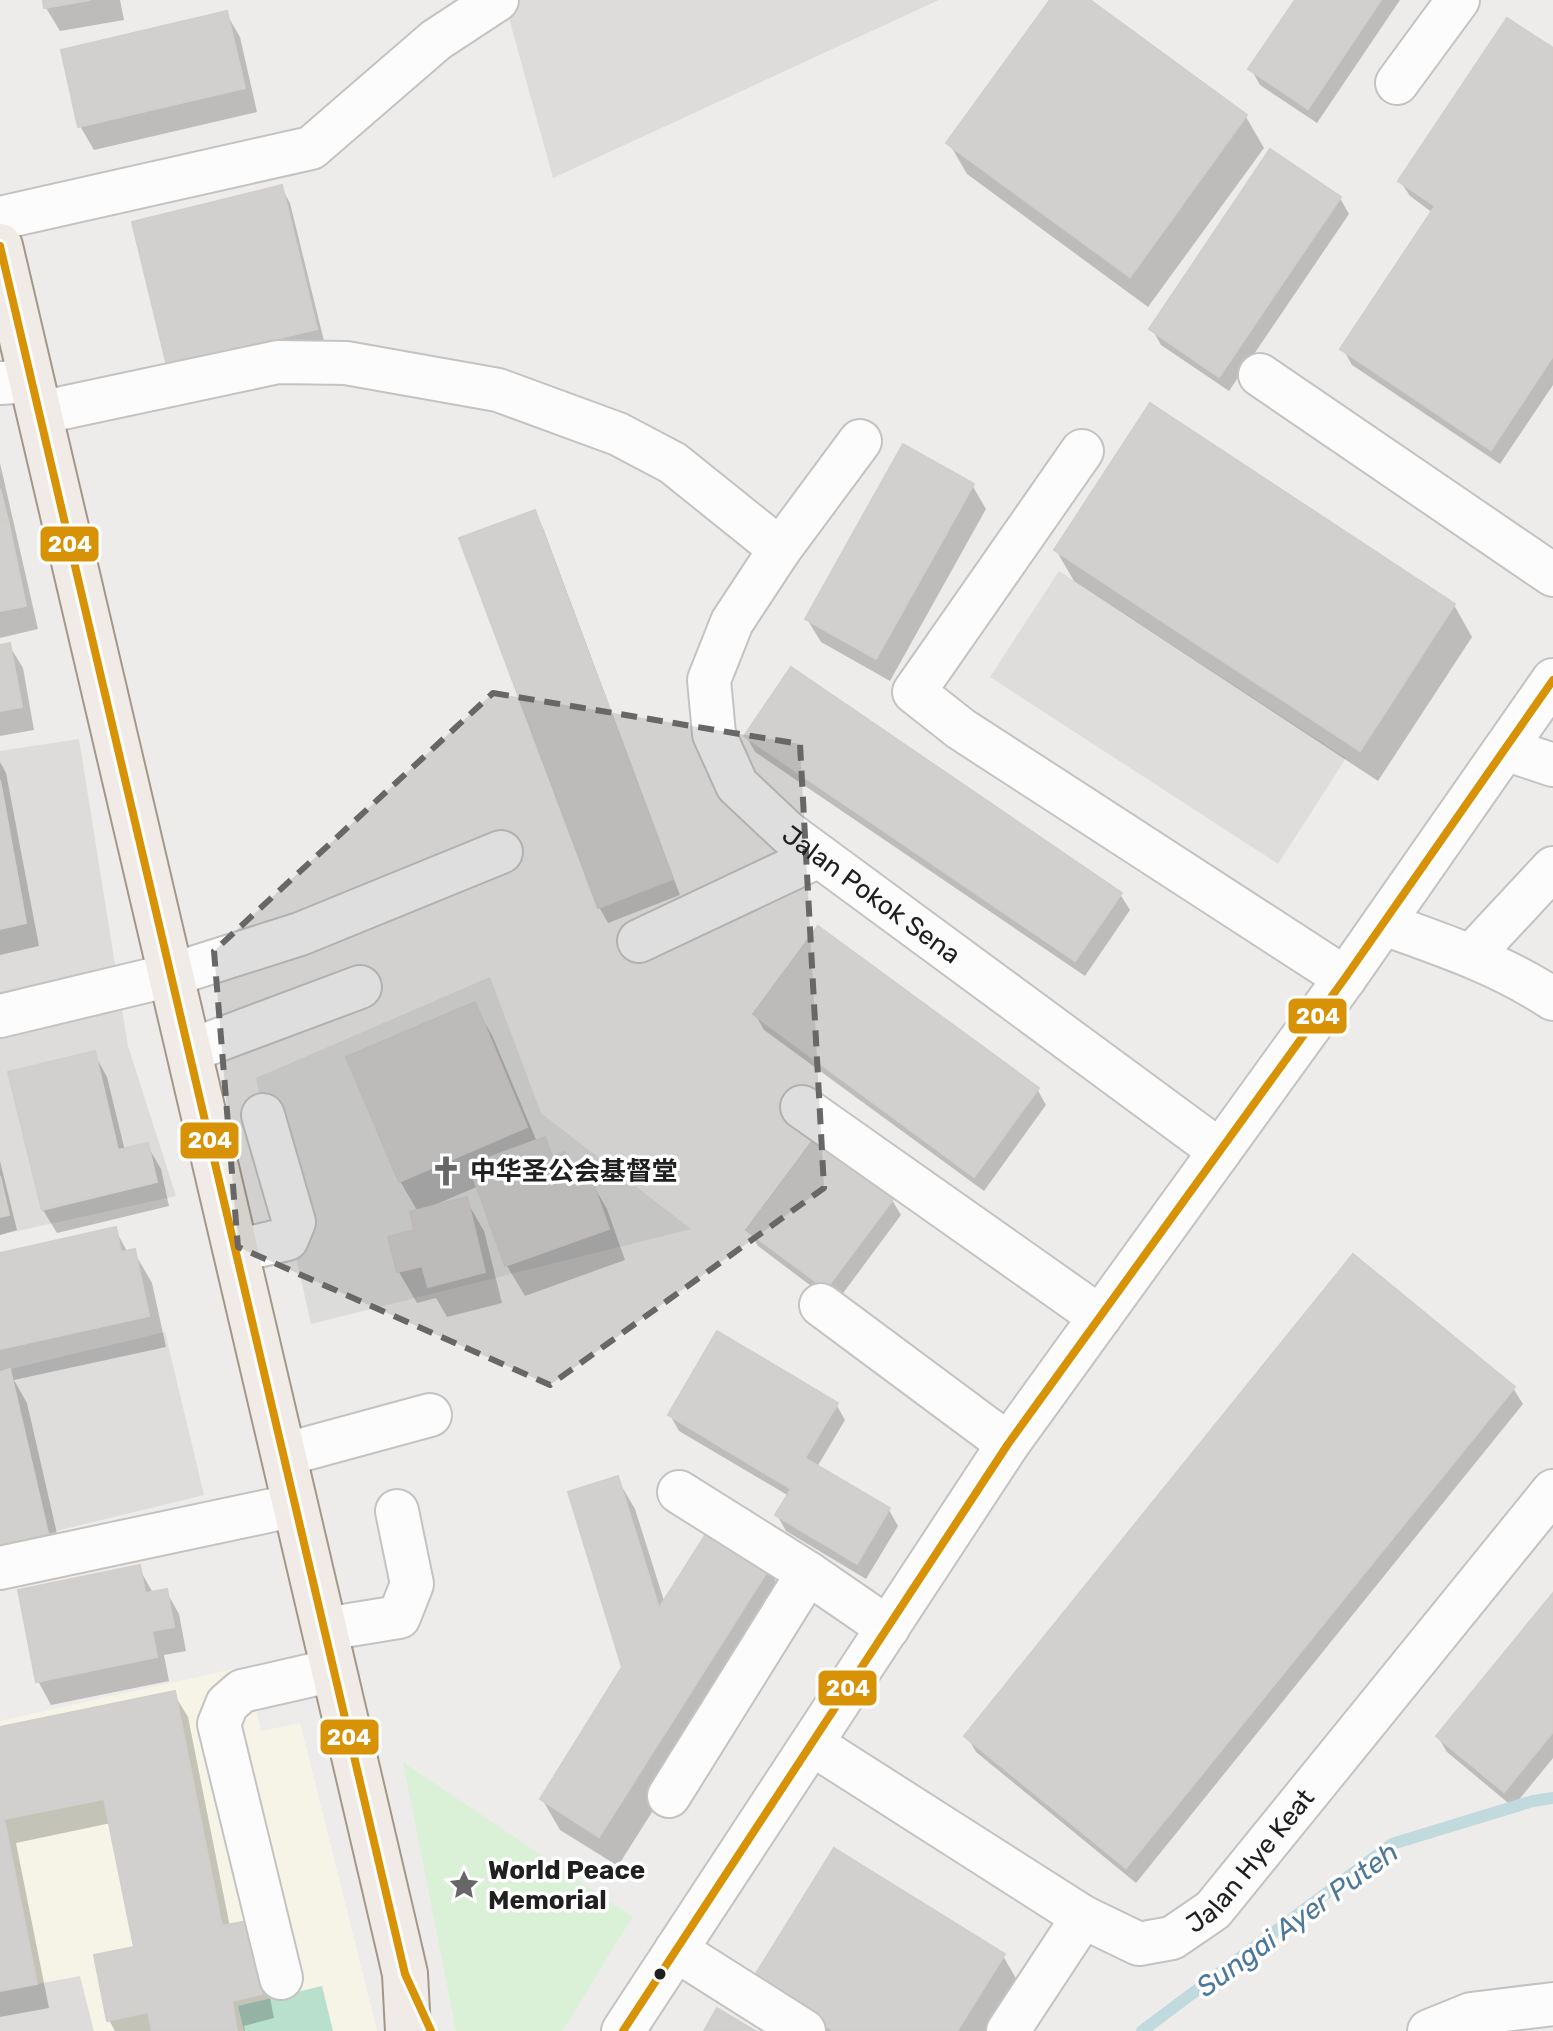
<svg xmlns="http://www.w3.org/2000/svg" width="1553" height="2031" font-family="Rubik,'Noto Sans SC',sans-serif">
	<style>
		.residential { fill: #dddcdb }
		.education { fill: #f6f4e7 }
		.religious { fill: #dcdcdb }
		.park { fill: #daf1d8 }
		.pitch { fill: #b9e0cd }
		.parking { fill: #dedddc }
		.shadow { fill: #0003 }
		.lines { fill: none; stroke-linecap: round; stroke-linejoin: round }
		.stream { stroke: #c0dade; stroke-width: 12 }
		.building { fill: #d2d0ce; stroke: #d1cecb; stroke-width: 2 }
		.minor-casing { stroke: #c4c3c2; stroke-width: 46 }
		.major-casing { stroke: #a39888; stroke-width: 48 }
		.minor { stroke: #fcfcfc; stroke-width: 42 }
		.major { stroke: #f1ebe7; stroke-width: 44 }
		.bus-1-casing { stroke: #fff; stroke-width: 14 }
		.bus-1 { stroke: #d79205; stroke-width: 8 }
		.marked { fill: #686767; fill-opacity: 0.2; stroke: #686767; stroke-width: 6; stroke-dasharray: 16 10; stroke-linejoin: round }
		.bus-dot { fill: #202020; stroke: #fff; stroke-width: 3 }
		.labels { text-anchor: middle; stroke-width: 7; stroke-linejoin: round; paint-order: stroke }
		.street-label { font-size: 26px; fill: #202020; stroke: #fff }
		.poi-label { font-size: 26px; font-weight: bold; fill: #202020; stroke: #fff; text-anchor: start }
		.water-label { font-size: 28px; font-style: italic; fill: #4d7899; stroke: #fff }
		.line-badge { stroke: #fff; stroke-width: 3 }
		.badge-label { font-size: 22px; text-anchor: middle; font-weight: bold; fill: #fff }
	</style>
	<rect width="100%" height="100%" fill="#eeecea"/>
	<!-- residential -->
	<g class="residential">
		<path d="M504,0H939L553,178Z"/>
		<path d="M79,739L128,1046L176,1196L0,1235V751Z"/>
		<path d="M80,1975L94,2031H0V1991Z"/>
	</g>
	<!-- education -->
	<path class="education" d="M247,1666L261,1731L300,1723L377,2031H94L80,1976L0,1991V1721Z"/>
	<!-- religious -->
	<path class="religious" d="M490,977L541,1113L691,1229L311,1324L256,1078Z"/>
	<!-- park -->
	<path class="park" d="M403,1762L633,1917C608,1954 588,1993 562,2031H456Z"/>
	<!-- pitch -->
	<path class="pitch" d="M322,1986L333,2031H244L238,2006Z"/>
	<!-- parking -->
	<g class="parking">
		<path d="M1059,571L1346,758L1278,864L990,677Z"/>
		<path d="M165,1332L204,1495L48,1533L10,1369Z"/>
	</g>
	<!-- shadow -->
	<g class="shadow">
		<path d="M45,0H120L124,20L60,31L46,8Z"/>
		<path d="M1052,0H1086L1246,117L1264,148L1148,307L967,174L949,143Z"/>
		<path d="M1298,0H1400L1317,123L1260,85L1251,69Z"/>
		<path d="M226,13L240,37L257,112L94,150L80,126Z"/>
		<path d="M1553,51V385L1500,464L1352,365L1343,349L1433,213L1410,196L1400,181Z"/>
		<path d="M281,187L290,203L325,345L178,381Z"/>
		<path d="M1340,198L1349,214L1229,391L1161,345L1152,329Z"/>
		<path d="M0,463L38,629L0,638Z"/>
		<path d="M972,485L986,509L890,681L821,642L807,619Z"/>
		<path d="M534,513L543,528L680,895L608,923L599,907Z"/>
		<path d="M1056,550L1454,605L1472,637L1378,781L1074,581Z"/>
		<path d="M9,645L23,668L34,730L0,736V647Z"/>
		<path d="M746,736L1120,894L1130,910L1085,976L755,752Z"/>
		<path d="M0,762L6,773L39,946L0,955Z"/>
		<path d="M474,1005L492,1035L537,1142L544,1140L554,1158L564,1155L580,1181L589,1178L607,1209L625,1260L525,1296L507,1266L479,1186L432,1206L433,1208L466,1200L484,1231L502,1303L447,1317L436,1298L417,1303L399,1272L390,1238L417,1231L418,1212L400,1181Z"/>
		<path d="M755,1014L1037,1089L1046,1105L984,1191L764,1030Z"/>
		<path d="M94,1053L107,1077L125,1151L147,1145L161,1169L169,1206L57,1233L43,1210L11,1073Z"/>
		<path d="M0,1161L17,1230L0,1235Z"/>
		<path d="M892,1200L901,1215L835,1304L758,1246L749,1230Z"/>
		<path d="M115,1229L128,1253L134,1252L152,1283L166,1347L14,1380L27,1403L64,1564L0,1579V1255Z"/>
		<path d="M1513,1388L1523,1404L1136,1883L976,1752L967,1736Z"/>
		<path d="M836,1404L845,1420L817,1467L889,1510L898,1526L866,1579L786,1531L777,1515L789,1496L679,1431L670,1415Z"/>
		<path d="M617,1478L635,1509L665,1604L768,1568L786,1599L618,1866L560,1830L542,1799L625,1667Z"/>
		<path d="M139,1568L153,1593L166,1591L179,1614L186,1651L164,1655L169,1681L51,1705L38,1681Z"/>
		<path d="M1553,1596V1758L1513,1807L1447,1752L1438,1737Z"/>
		<path d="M174,1694L188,1717L230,1927L260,1947L274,2018L244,2026L245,2031H115L109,2020L136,1949L111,1823L16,1843L49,2008L0,2017V1729Z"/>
		<path d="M1003,1956L1021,1987L994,2031H805Z"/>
	</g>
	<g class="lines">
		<!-- stream -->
		<path class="stream" d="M1142,2031L1392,1844L1533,1801L1553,1798"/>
	</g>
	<!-- building -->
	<g class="building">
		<path d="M43,0H90L44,8Z"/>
		<path d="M1050,0H1090L1247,115L1130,277L946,143Z"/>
		<path d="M1295,0H1381L1308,109L1248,69Z"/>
		<path d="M227,11L245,88L78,127L61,50Z"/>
		<path d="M1507,18L1553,48V356L1491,450L1340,349L1435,206L1398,181Z"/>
		<path d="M1270,149L1341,197L1219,377L1149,329Z"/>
		<path d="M282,185L317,329L167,366L132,222Z"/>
		<path d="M1150,403L1455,604L1360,751L1054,550Z"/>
		<path d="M903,444L974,484L876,659L805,619Z"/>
		<path d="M0,489L8,520L0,522Z"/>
		<path d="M535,510L673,879L598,908L459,538Z"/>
		<path d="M8,520L26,606L0,611V522Z"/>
		<path d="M10,643L22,707L0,711V645Z"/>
		<path d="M791,667L1122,893L1075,961L744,736Z"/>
		<path d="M0,780L26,923L0,929Z"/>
		<path d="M818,926L1039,1088L974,1177L753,1014Z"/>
		<path d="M475,1002L527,1127L399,1182L346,1057Z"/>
		<path d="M95,1051L118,1150L148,1143L157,1182L42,1210L8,1072Z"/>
		<path d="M545,1137L552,1157L565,1152L575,1181L590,1175L609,1229L505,1266L469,1165Z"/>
		<path d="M814,1139L894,1198L826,1289L746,1230Z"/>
		<path d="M0,1176L9,1215L0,1217Z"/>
		<path d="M467,1197L485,1272L428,1287L422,1266L397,1272L388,1237L414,1230L410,1212Z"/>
		<path d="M116,1227L121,1252L135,1249L149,1316L0,1349V1253Z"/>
		<path d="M1353,1254L1515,1387L1126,1868L964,1736Z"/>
		<path d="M717,1331L838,1403L805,1458L890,1508L857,1564L775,1515L791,1489L668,1415Z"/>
		<path d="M10,1369L48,1533L0,1544V1372Z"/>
		<path d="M618,1476L659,1608L709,1529L770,1567L599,1837L540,1799L622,1667L568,1492Z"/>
		<path d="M140,1565L145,1593L167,1589L174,1627L152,1631L157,1657L36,1682L18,1590Z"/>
		<path d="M1553,1593V1732L1504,1792L1436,1736Z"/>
		<path d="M175,1691L222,1926L247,1921L262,1994L232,2001L237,2031H152L148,2012L107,2021L94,1955L134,1947L104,1799L4,1819L37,1984L0,1991V1727Z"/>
		<path d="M834,1848L1005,1954L957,2031H834L752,1980Z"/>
		<path d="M717,2008L755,2031H704Z"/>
	</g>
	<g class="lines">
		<!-- minor casing -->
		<g class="minor-casing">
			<g id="minor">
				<path d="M1397,83L1458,0"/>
				<path d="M0,218L311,148L436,40L497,0"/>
				<path d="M1260,375L1553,575"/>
				<path d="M0,383L32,381"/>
				<path d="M39,413L278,362L346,363L498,390L618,434L673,463L780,549"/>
				<path id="s1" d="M860,441L780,549L732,622L709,680L714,734L737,785L788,833L1220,1151"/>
				<path d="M1082,451L914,692L961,729L1345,978"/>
				<path d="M1505,749L1553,765"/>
				<path d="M1384,924C1443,945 1500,964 1553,999"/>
				<path d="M639,941L819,856"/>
				<path d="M1472,955L1553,868"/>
				<path d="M0,1016L171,975L300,934L501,852"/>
				<path d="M189,1051L360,987"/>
				<path d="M802,1107L1100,1317"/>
				<path d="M236,1251L287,1239L294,1222L263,1115"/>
				<path d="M821,1305L1008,1444"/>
				<path d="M283,1455L430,1415"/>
				<path d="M679,1492L808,1573L888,1628"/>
				<path d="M0,1568L296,1505"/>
				<path d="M325,1629L399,1617L412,1584L397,1511"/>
				<path id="s2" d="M812,1744L1083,1917L1139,1944L1172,1938L1213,1910L1553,1491"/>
				<path d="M669,1796L808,1573"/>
				<path d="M676,1950L804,2031"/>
				<path d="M281,1978L219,1724L227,1704L242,1691L334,1670"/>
				<path d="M623,2031L1008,1444L1345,978L1553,680"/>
				<path d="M1008,2031L1083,1917"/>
				<path d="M1429,2031L1471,2014L1553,2004"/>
			</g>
		</g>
		<!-- major casing -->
		<g class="major-casing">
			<path id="major" d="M0,246L400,1952L405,1974L408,2031"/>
		</g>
		<!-- minor -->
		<use href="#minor" class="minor"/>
		<!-- major -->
		<use href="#major" class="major"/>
		<!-- bus-1 casing -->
		<g class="bus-1-casing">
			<g id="bus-1">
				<path d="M0,246L405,1974L431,2031"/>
				<path d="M623,2031L1008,1444L1345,978L1553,680"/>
			</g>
		</g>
		<!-- bus-1 -->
		<use href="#bus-1" class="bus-1"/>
	</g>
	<!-- marked area -->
	<path class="marked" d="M493,693L800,744L824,1188L550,1385L238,1247L214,951Z"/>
	<!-- icons -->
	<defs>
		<g id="church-bare" transform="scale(2.4)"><path d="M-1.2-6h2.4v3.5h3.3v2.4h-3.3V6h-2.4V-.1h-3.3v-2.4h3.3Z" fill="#686767" stroke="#fff" stroke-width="2.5" paint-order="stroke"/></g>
		<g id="sight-bare" transform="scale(2.4)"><path d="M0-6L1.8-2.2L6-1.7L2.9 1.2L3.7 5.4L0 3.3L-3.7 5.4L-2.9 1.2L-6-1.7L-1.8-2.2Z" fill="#686767" stroke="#fff" stroke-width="2.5" paint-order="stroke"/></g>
	</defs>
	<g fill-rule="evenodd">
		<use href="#church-bare" x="446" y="1171"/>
		<use href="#sight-bare" x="464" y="1885"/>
	</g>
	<!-- markers -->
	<circle class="bus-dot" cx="660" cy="1974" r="7"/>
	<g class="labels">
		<!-- street labels -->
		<g class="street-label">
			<text dy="9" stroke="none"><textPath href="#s1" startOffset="568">Jalan Pokok Sena</textPath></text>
			<text dy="9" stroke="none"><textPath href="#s2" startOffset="528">Jalan Hye Keat</textPath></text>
		</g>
		<!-- poi labels -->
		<g class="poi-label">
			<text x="470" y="1180">中华圣公会基督堂</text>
			<text x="488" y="1879">World Peace<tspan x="488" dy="30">Memorial</tspan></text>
		</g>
		<!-- water labels -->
		<g class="water-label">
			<text transform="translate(1297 1919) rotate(-36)" y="10">Sungai Ayer Puteh</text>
		</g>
	</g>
	<g class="line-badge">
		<rect x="39" y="525" width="61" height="38" rx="8" fill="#d79205"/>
		<rect x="1287" y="997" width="61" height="38" rx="8" fill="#d79205"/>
		<rect x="179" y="1121" width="61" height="39" rx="8" fill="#d79205"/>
		<rect x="817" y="1669" width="61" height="38" rx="8" fill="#d79205"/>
		<rect x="319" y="1718" width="61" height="38" rx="8" fill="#d79205"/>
	</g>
	<g class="badge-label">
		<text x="70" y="552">204</text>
		<text x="1318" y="1024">204</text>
		<text x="210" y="1148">204</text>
		<text x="848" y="1696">204</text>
		<text x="349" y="1745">204</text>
	</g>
</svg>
